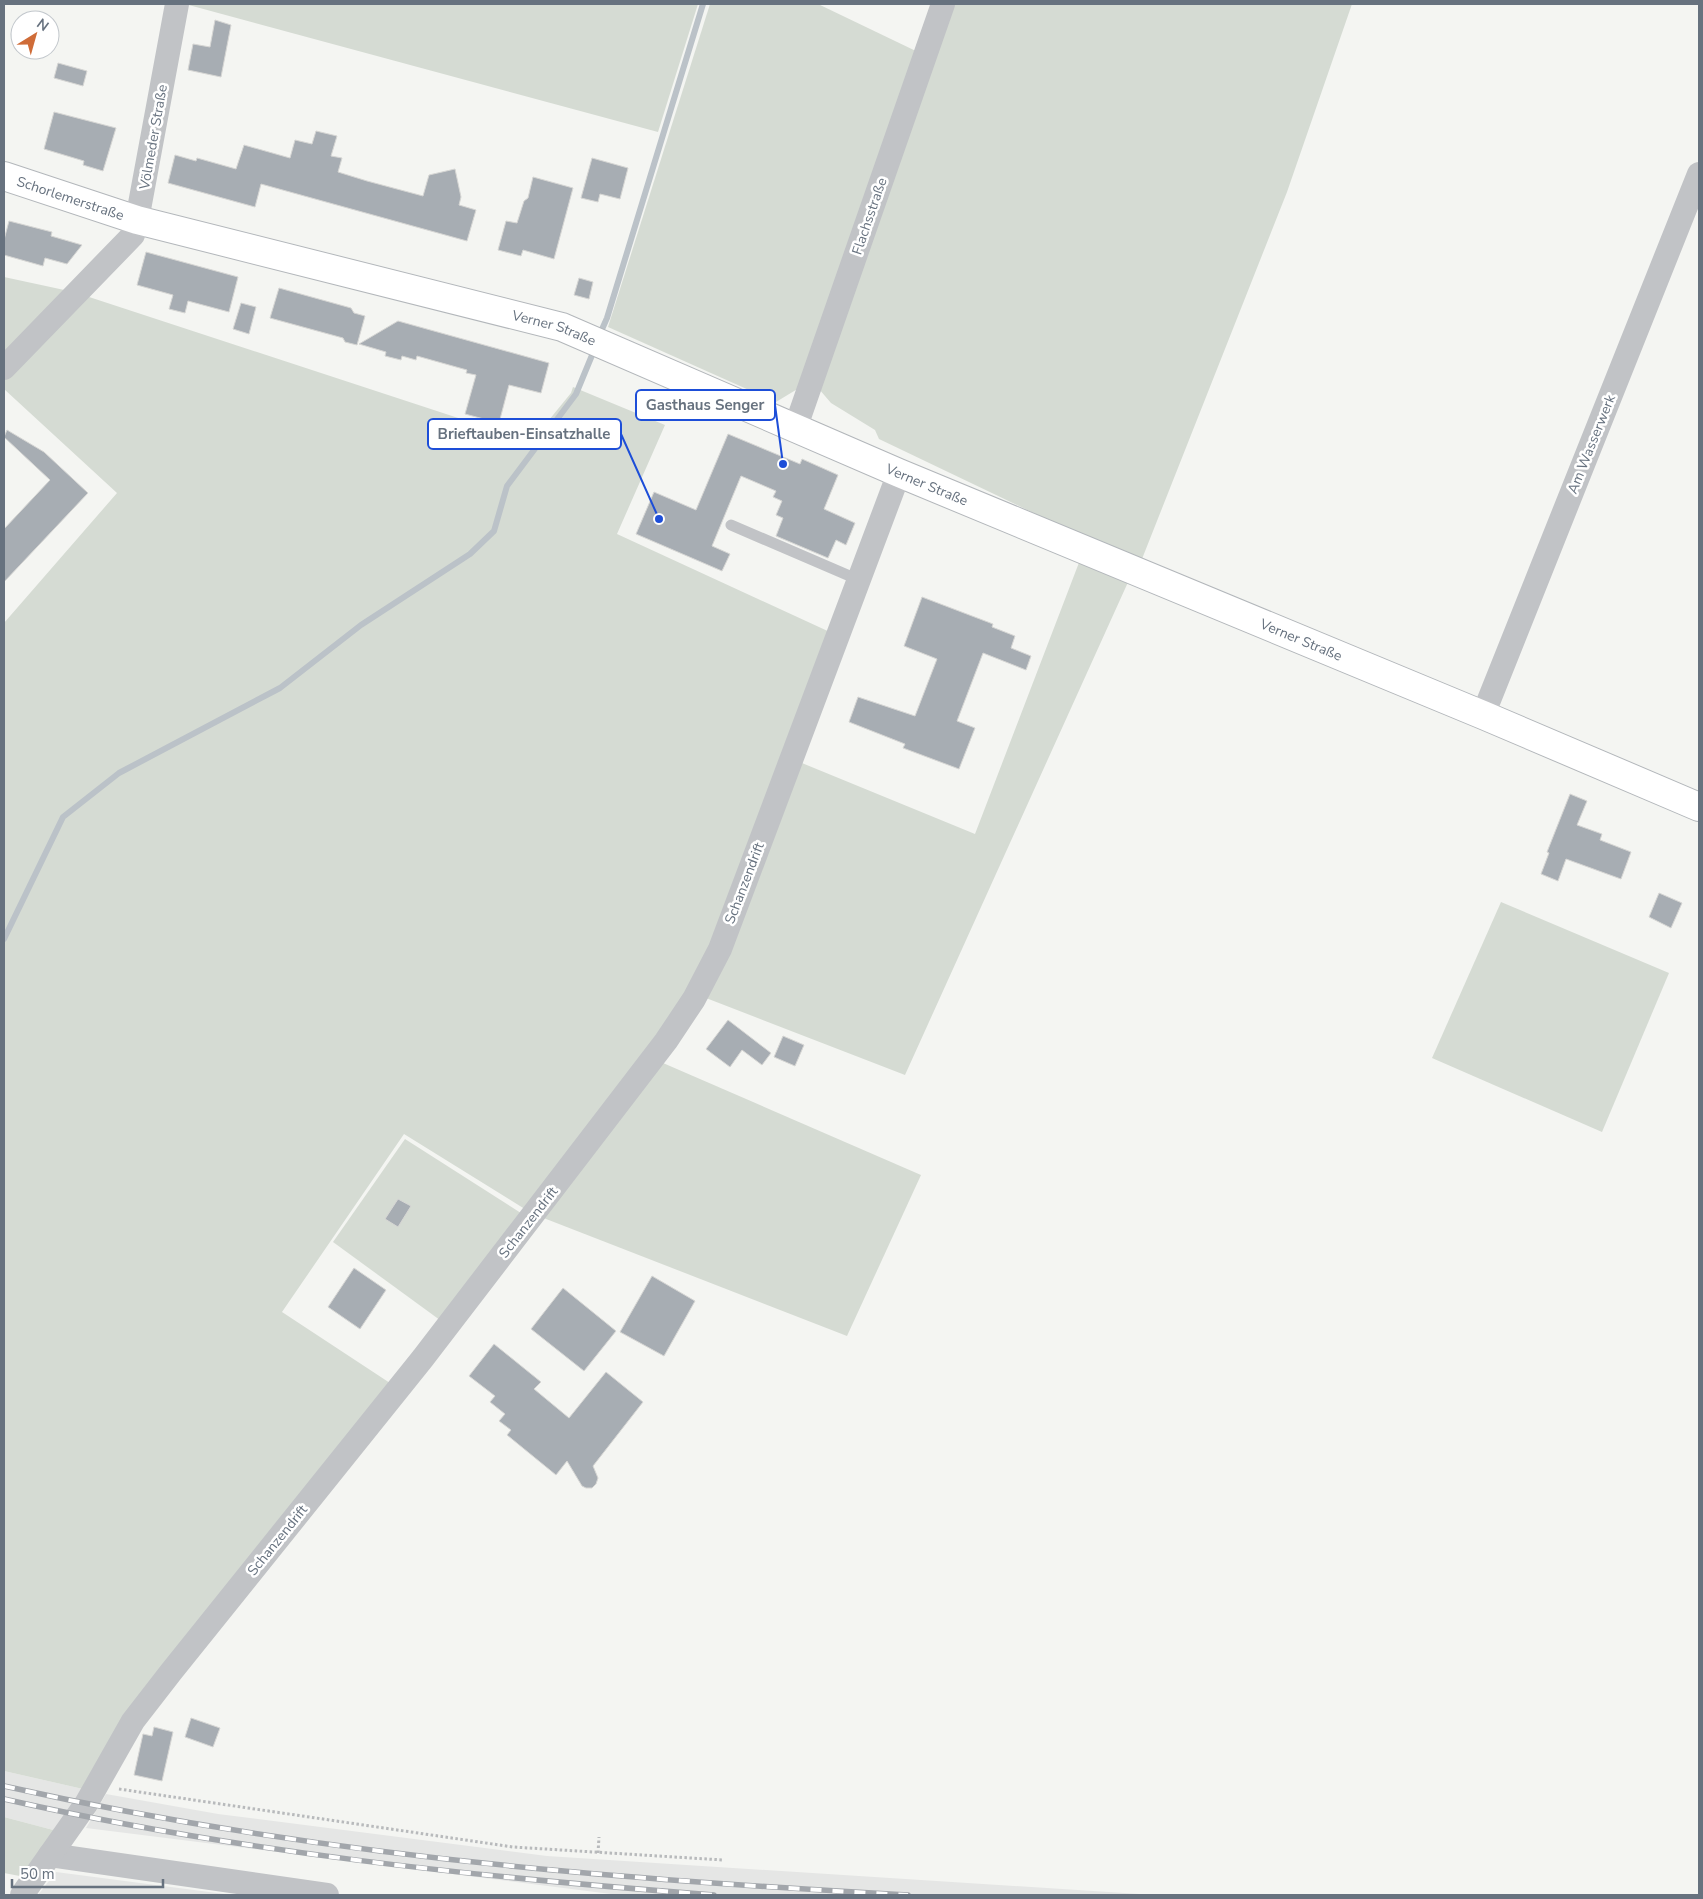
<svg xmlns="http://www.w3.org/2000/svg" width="1703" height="1899" font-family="'Nunito Sans',sans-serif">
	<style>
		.built { fill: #e5e6e5 }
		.green { fill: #d5dbd3 }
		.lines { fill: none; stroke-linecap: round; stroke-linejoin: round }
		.stream { stroke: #bbc2c8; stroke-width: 6 }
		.building { fill: #a7adb3; stroke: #d6d6d4 }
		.secondary-casing { stroke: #b3b7bb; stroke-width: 30 }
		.path { stroke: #b8babc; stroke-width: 3; stroke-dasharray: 2.5 2.5; stroke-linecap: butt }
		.lane { stroke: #c1c3c6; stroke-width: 11 }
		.street { stroke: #c1c3c6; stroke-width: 24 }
		.secondary { stroke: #fff; stroke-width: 28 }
		.rail-casing { stroke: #a2a6ab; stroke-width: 5.5 }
		.rail { stroke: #fff; stroke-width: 4; stroke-dasharray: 11; stroke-linecap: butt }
		.labels { text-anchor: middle; stroke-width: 5; stroke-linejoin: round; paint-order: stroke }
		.street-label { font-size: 14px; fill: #67727f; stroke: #fff }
		.leader { fill: none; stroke: #1d4ed8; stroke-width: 2 }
		.callout-dot { fill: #1d4ed8; stroke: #fff; stroke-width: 2 }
		.callout { fill: #fff; stroke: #1d4ed8; stroke-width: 2 }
		.callout-label { font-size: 15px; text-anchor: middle; font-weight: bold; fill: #67727f }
	</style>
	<rect width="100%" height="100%" fill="#f4f5f2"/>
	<!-- built -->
	<g class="built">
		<path d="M4,1771L83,1789L57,1831L4,1817Z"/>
		<path d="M106,1794L218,1814L547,1856L1155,1895H619L86,1828Z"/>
		<path d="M56,1872L232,1895H38Z"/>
	</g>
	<!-- green -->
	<g class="green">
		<path d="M185,4H698L658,132Z"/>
		<path d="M710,4H818L920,53L804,385L776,402L608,327Z"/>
		<path d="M952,4H1352L1287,192L1140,564L879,439L875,430L831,403L819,389Z"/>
		<path d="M4,277L69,291L4,360Z"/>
		<path d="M83,295L531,442L571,393L573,387L665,425L617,534L832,633L689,1001L528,1211L404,1134L282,1312L393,1385L83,1789L4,1771V623L117,493L4,389V376Z"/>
		<path d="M1080,560L1129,580L905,1075L706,998L797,761L975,834Z"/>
		<path d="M1501,902L1669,973L1602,1132L1432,1058Z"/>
		<path d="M663,1063L921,1175L847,1336L541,1217Z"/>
		<path d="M405,1139L524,1215L444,1323L333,1242Z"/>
		<path d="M4,1817L57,1831L25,1877L4,1873Z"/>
	</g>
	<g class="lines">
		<!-- stream -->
		<g class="stream">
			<path d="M599,336L607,318L703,4"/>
			<path d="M4,939L63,817L119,773L280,688L361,625L470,554L494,531L507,486L576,394L595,348"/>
		</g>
	</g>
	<!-- building -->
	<g class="building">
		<path d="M215,20L231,25L221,77L188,70L193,44L210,47Z"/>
		<path d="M58,63L87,71L83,86L54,78Z"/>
		<path d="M54,112L116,128L103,171L83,165L84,161L44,149Z"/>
		<path d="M316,131L337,136L331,156L342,158L338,172L367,181L423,196L429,175L455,169L461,197L459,205L476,210L467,241L261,184L255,207L168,183L175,155L196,161L197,158L236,169L244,145L290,158L295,140L312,144Z"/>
		<path d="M592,158L628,168L620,199L600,194L598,202L581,198Z"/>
		<path d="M533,177L573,188L554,259L523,250L521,256L498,250L506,221L517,223L524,201L528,198Z"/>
		<path d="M9,221L52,232L51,236L82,245L67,264L45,258L43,266L4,255V240Z"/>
		<path d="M146,252L238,277L229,312L188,301L185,313L169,309L173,295L137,285Z"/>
		<path d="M579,278L593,282L589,299L574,295Z"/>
		<path d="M279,288L351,308L354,313L365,316L357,345L345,342L343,338L270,318Z"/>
		<path d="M241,303L256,307L249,334L233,329Z"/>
		<path d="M398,321L549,363L541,393L509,385L499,423L465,414L476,375L466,373L467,370L417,356L416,360L402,356L401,360L385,356L386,352L359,344Z"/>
		<path d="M7,430L44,452L88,493L4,582V529L50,480L4,437Z"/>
		<path d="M728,434L800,464L802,459L838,475L824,509L855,523L846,545L836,540L828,558L776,536L783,518L776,515L782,501L773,497L776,491L741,476L712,546L730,554L722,571L636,534L654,492L696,510Z"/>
		<path d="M922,597L993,624L992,627L1015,636L1011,648L1031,656L1026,670L983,653L957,721L975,728L959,769L903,748L905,744L849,722L858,697L915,716L937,659L904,646Z"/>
		<path d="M1570,794L1587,801L1577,825L1602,834L1600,840L1631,852L1621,879L1566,859L1558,881L1541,874L1549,853L1547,852Z"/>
		<path d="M1659,893L1682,903L1671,928L1649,917Z"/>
		<path d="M728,1020L771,1053L762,1065L742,1050L730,1067L706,1049Z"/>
		<path d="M783,1036L804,1045L795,1066L774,1057Z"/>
		<path d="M398,1199L411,1206L398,1227L385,1219Z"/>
		<path d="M354,1268L386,1290L360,1329L328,1307Z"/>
		<path d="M652,1276L695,1301L664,1356L620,1332Z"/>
		<path d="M563,1288L616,1331L584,1371L531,1329Z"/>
		<path d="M494,1344L541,1382L534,1389L569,1418L606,1372L643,1402L593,1466L598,1478L596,1484L592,1488H586L582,1486L567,1461L556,1475L507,1435L511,1430L499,1421L505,1414L490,1402L495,1396L469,1376Z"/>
		<path d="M191,1718L220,1728L213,1747L185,1737Z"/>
		<path d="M154,1727L173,1732L162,1781L134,1775L143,1734L152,1736Z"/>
	</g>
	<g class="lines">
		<!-- secondary casing -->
		<g class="secondary-casing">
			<g id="secondary">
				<path id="s1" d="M4,176L137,220L562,327L899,473L1483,715L1699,807"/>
			</g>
		</g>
		<!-- path -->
		<g class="path">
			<path d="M119,1789L513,1847L723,1860"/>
			<path d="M598,1853L599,1837"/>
		</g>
		<!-- lane -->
		<path class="lane" d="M731,525L859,580"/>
		<!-- street -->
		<g class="street">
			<path d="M4,368L133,235L137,220L177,4"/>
			<path d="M795,429L943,4"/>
			<path d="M1483,715L1699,174"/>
			<path d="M50,1855L327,1895"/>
			<path d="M22,1895L86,1804L133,1721L171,1672L423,1358L666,1041L694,999L720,949L899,473"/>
		</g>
		<!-- secondary -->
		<use href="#secondary" class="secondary"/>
		<!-- rail casing -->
		<g class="rail-casing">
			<g id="rail">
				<path d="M4,1786C191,1828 383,1855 575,1872C686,1882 797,1889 908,1895"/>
				<path d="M4,1799C237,1852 476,1877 714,1895"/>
			</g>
		</g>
		<!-- rail -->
		<use href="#rail" class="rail"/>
	</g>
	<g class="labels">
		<!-- street labels -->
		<g class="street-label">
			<text transform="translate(153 137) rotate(-80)" y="5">Völmeder Straße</text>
			<text dy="5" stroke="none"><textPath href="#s1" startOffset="70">Schorlemerstraße</textPath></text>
			<text transform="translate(869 216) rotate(-71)" y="5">Flachsstraße</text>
			<text dy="5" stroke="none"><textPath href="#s1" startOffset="571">Verner Straße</textPath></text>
			<text transform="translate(1591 444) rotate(-68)" y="5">Am Wasserwerk</text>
			<text dy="5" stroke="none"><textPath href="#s1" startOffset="976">Verner Straße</textPath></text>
			<text dy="5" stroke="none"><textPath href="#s1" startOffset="1381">Verner Straße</textPath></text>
			<text transform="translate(744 883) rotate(-69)" y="5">Schanzendrift</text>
			<text transform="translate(528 1222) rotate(-52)" y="5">Schanzendrift</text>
			<text transform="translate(277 1540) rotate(-51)" y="5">Schanzendrift</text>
		</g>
	</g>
	<!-- callouts -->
	<path class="leader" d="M783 464L775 405M659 519L621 434"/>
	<g class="callout-dot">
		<circle cx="783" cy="464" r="5"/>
		<circle cx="659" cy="519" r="5"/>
	</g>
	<g class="callout">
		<rect x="636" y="390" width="139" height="30" rx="5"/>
		<rect x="428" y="419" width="193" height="30" rx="5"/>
	</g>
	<g class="callout-label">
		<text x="705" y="410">Gasthaus Senger</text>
		<text x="524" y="439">Brieftauben-Einsatzhalle</text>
	</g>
	<!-- border -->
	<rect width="1703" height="1899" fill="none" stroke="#67727f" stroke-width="10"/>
	<!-- north arrow -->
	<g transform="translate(35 35) rotate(37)"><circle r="24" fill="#ffffff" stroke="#c2c7cc"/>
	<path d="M0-4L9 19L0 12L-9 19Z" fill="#cf6c38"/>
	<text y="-8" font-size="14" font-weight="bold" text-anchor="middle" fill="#67727f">N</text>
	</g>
	<!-- scale -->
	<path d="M12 1879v8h151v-8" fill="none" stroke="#67727f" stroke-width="2.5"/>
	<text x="20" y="1879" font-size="15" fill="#67727f" stroke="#ffffff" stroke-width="4" paint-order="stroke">50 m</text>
</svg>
